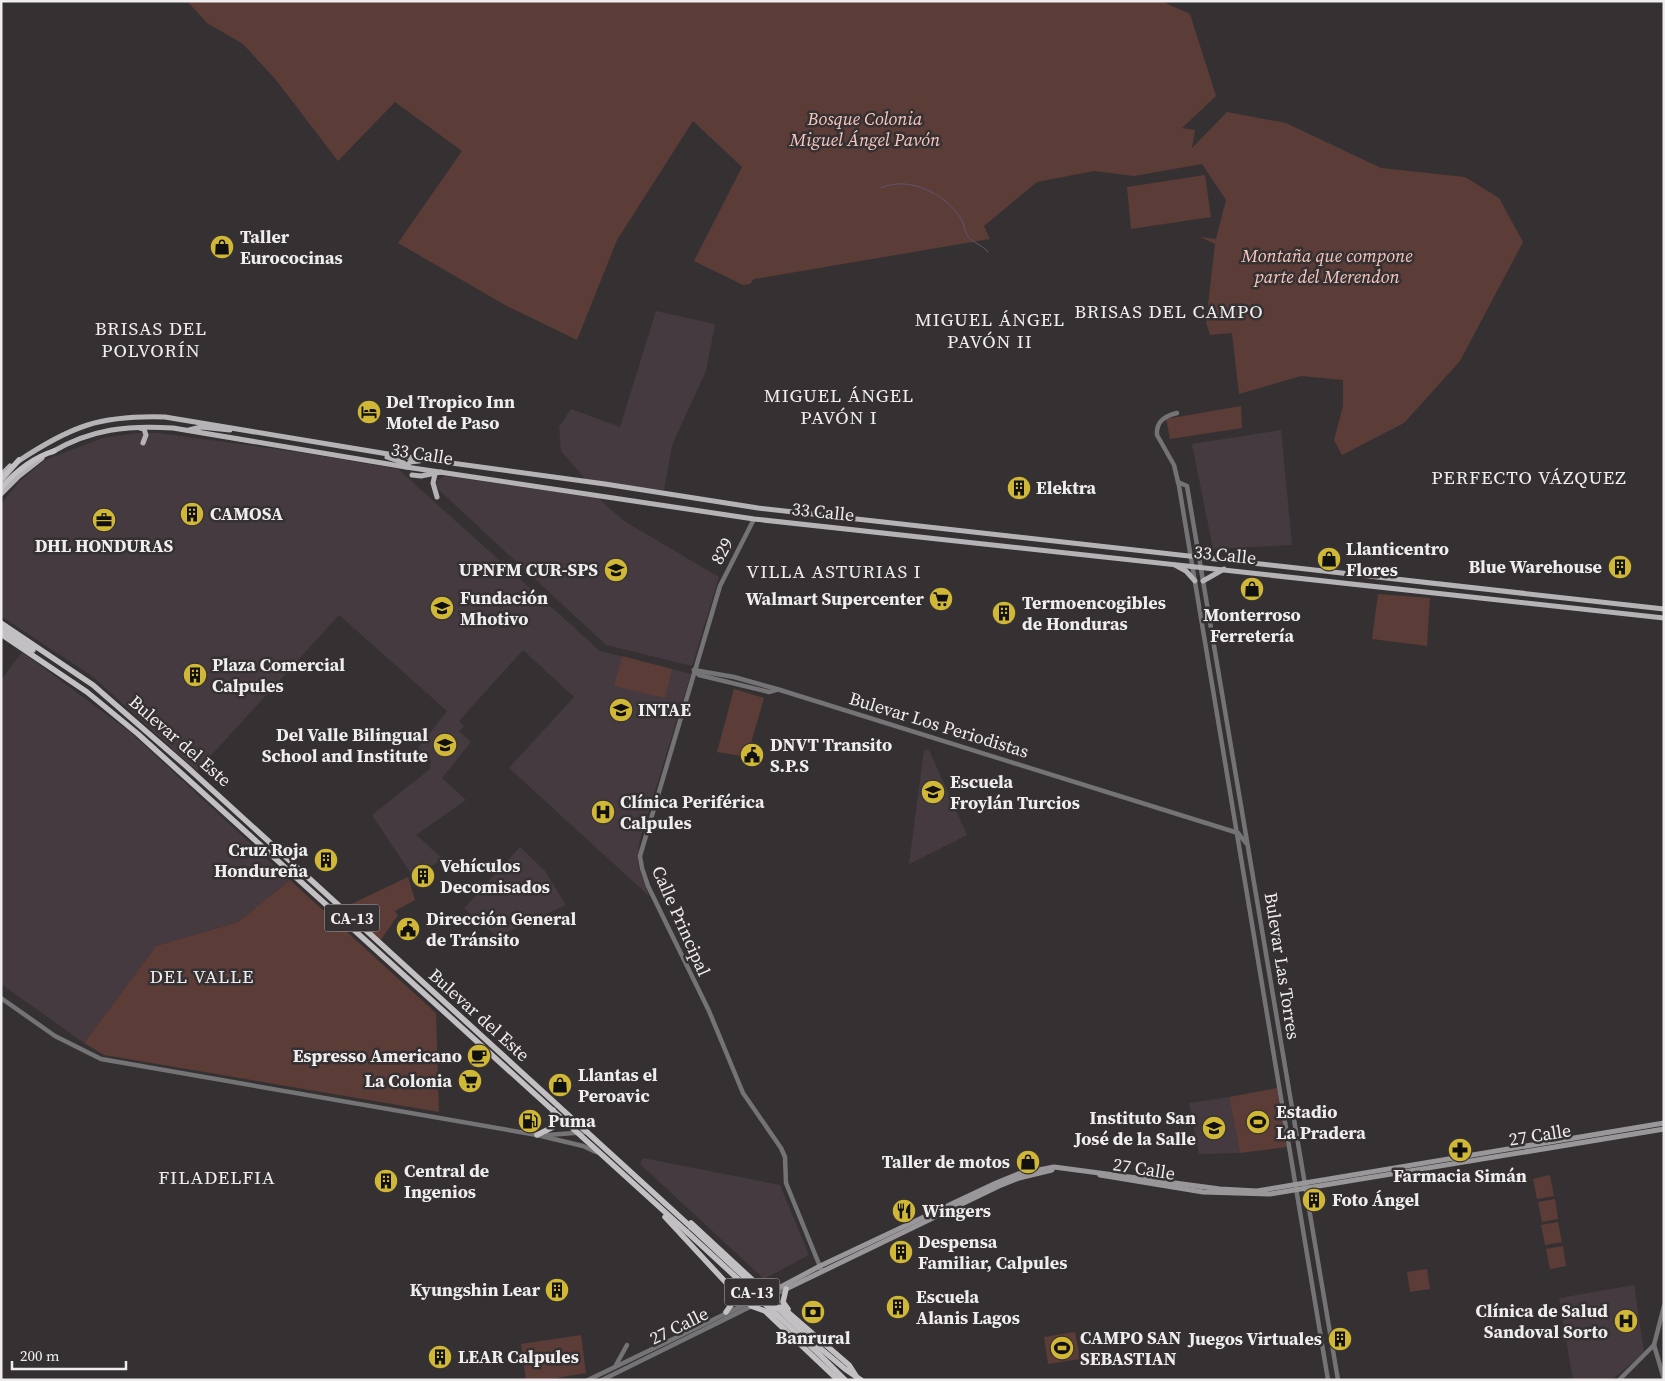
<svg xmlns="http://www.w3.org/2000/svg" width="1665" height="1381" font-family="'Source Serif 4',serif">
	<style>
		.built { fill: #443a40 }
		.green { fill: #5c3c37 }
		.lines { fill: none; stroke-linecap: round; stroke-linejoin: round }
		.stream { stroke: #5f546f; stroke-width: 1 }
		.tertiary { stroke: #747375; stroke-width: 4.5 }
		.secondary { stroke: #99979a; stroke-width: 5 }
		.primary { stroke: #b6b3b6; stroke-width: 5 }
		.trunk { stroke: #c3c0c3; stroke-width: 5.5 }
		.trunk-bridge { stroke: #c3c0c3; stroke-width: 5.5 }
		.labels { text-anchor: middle; stroke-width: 5; stroke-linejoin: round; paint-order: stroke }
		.shield { fill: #353133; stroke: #b8b5b6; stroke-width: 1 }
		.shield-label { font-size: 16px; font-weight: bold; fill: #f0edee }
		.park-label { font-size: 18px; font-style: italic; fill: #fac6be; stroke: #353133 }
		.poi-label { font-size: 18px; font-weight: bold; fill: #f0edee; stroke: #353133; text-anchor: start }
		.street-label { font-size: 18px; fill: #f0edee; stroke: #353133 }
		.neighbourhood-label { font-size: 19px; letter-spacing: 1px; fill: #f0edee; stroke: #353133 }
	</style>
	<rect width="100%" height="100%" fill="#353133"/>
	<!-- built -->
	<g class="built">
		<path d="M656,311L715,324L706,371L672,445L664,490L589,483L561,451L559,427L571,409L620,427Z"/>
		<path d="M1281,430L1292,545L1213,549L1192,444Z"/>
		<path d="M136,433H159L297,452L398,469L600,651L691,674L639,843L638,866L649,896L509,768L574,697L523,650L459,721L464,726L459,731L471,742L442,778L466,800L416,835L444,860L412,875L372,815L430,769L431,761L418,748L447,711L339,615L197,771L92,676L1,616V504L19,482L45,460L103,438Z"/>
		<path d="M445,476L598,498L624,521L719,577L692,666L606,645L439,490L436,485L437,480Z"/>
		<path d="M22,652L130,732L290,880L238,922L156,946L84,1043L1,984V680Z"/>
		<path d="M924,750H929L967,835L909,864Z"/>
		<path d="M520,847L545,871L566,905L497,937L464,908Z"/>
		<path d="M1229,1097L1240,1153L1199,1154L1189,1103Z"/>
		<path d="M643,1158L780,1185L809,1255L764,1279L640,1164Z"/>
		<path d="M1634,1285L1644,1352L1612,1380H1573L1559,1298Z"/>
	</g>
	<!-- green -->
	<g class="green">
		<path d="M187,1H1161L1190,14L1216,96L1182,128L1195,130L1192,148L1227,112L1286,123L1381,168L1465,177L1499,198L1523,242L1460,361L1404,423L1342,455L1334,440L1343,406V380L1301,376L1239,394L1232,333L1210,335L1206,322L1215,244L1200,237L1216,239L1226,200L1202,164L1134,176L1094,171L1037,182L984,226L990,239L754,279L750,284L743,285L694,261L742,167L693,121L617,240L577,340L505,305L398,243L462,151L395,102L338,161L276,80L243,44L207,23Z"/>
		<path d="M1205,175L1211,217L1131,229L1127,187Z"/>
		<path d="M1241,406L1242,428L1170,439L1166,419Z"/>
		<path d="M1378,594L1430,598L1427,646L1372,639Z"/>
		<path d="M622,656L672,669L665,698L614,686Z"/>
		<path d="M734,689L764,698L747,757L717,752Z"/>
		<path d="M408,877L415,900L395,911L398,915L380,941L345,907Z"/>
		<path d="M290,880L436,1013L439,1112L104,1055L84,1043L156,946L238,922Z"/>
		<path d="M1277,1088L1287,1147L1240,1153L1229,1097Z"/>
		<path d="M1550,1175L1554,1196L1537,1199L1533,1179Z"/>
		<path d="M1555,1199L1558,1219L1542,1222L1538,1202Z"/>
		<path d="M1558,1222L1562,1242L1545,1245L1541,1225Z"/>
		<path d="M1563,1246L1566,1266L1550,1269L1546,1249Z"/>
		<path d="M1427,1269L1430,1289L1410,1292L1407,1272Z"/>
		<path d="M1075,1332L1080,1359L1048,1364L1044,1337Z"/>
		<path d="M581,1335L586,1373L544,1380H526L521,1344Z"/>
	</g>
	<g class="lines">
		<!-- stream -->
		<path class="stream" d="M881,188C908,175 945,194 960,217C964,223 964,229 967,235C972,243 983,245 988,252"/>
		<!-- tertiary -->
		<g class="tertiary">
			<path d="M1177,413C1165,416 1156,421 1157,435L1174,465L1179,486L1328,1380"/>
			<path d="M1178,482L1187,486L1338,1380"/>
			<path d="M754,519L720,586L640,856L642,868L648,886L709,1011L743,1093L781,1148L785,1157L786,1183L821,1269"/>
			<path d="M694,670L734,677L777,689L1238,833L1246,843"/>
			<path d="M694,670L699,675L769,692L776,690"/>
			<path d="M1,998L55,1036L101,1059L537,1135L583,1146L596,1152"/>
			<path d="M547,1135L588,1132"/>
			<path d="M1664,1306L1654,1345L1664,1379"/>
			<path d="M616,1365L627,1345"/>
			<path d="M588,1380L773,1291"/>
			<path d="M602,1380L786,1289"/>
			<path d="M1619,1380L1654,1345"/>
		</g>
		<!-- secondary -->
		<g class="secondary">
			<path d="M1100,1175L1203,1192L1270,1194L1664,1129"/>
			<path d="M786,1289L999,1186L1019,1178L1052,1170"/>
			<path d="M773,1291L820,1266L996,1183L1018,1174L1054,1167L1220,1189L1257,1191L1664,1123"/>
		</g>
		<!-- primary -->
		<g class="primary">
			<path d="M140,428L144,429L146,435L143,443"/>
			<path d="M189,430L201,427L230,430"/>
			<path d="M52,452C91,429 128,425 173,428L406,467L754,519L1664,618"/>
			<path d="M387,457L404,463L406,467L410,462L419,461"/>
			<path d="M17,462C71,426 100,415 165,417L400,456L605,484L758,508L1664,609"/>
			<path d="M435,474L433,483L437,497"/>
			<path d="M1,475L10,466"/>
			<path d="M412,475L421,476L441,472"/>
			<path d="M1,494L19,476L42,458"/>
			<path d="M1175,565L1186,571L1195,581"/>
			<path d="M1203,581L1224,569"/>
		</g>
		<!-- trunk -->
		<g class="trunk">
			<path d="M1,480L19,460"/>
			<path d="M1,488C16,471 32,458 54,451"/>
			<path d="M1,623L93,685L186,766L691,1227"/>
			<path d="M1,629L33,650"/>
			<path d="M1,634L87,692L138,734L687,1232"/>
			<path d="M537,1135L553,1127V1110"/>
			<path d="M665,1217L731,1288L734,1301L726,1312"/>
			<path d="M691,1223L759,1286L773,1291"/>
			<path d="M734,1286L742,1295L750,1291L752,1287"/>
			<path d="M786,1289L783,1302L788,1309"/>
			<path d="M751,1306L765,1311L838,1380"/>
			<path d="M773,1318V1309L782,1307L849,1365L856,1376"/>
			<path d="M820,1348L845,1369L861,1380"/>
			<path d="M817,1352L845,1380"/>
		</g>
		<!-- trunk-bridge -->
		<g class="trunk-bridge">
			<path d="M691,1227L820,1348"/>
			<path d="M687,1232L817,1352"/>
		</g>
	</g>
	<!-- icons -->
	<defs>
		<g id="shop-disc" transform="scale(1.25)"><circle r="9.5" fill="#d0b836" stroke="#353133"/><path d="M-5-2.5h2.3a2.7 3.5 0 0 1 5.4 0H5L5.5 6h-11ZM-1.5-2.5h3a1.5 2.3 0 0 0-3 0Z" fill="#111"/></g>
		<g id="hotel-disc" transform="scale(1.25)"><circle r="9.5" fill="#d0b836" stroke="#353133"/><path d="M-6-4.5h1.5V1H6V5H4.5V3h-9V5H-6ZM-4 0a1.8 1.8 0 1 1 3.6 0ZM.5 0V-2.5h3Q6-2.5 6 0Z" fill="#111"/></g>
		<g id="building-disc" transform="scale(1.25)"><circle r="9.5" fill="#d0b836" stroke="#353133"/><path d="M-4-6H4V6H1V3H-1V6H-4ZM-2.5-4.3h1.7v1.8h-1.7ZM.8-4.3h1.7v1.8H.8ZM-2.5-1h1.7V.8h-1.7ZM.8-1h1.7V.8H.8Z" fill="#111"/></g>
		<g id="office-disc" transform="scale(1.25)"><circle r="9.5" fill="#d0b836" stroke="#353133"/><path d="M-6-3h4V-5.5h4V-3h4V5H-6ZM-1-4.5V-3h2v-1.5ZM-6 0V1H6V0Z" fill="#111"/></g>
		<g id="university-disc" transform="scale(1.25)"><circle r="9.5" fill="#d0b836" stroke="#353133"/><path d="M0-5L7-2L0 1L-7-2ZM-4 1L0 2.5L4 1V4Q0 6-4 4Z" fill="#111"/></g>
		<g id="supermarket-disc" transform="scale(1.25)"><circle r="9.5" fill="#d0b836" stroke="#353133"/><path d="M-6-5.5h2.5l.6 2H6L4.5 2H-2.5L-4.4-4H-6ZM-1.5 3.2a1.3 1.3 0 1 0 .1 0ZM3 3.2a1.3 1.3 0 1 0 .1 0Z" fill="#111"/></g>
		<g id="school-disc" transform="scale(1.25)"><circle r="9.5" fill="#d0b836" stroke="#353133"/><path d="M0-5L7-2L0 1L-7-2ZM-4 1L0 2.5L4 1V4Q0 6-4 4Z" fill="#111"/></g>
		<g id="civic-disc" transform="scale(1.25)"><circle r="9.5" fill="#d0b836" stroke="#353133"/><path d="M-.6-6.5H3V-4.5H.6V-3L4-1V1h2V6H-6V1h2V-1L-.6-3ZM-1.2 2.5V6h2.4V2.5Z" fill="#111"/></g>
		<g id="hospital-disc" transform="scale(1.25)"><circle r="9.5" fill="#d0b836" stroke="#353133"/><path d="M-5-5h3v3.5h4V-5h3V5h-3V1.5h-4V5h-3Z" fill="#111"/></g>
		<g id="cafe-disc" transform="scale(1.25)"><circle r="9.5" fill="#d0b836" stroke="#353133"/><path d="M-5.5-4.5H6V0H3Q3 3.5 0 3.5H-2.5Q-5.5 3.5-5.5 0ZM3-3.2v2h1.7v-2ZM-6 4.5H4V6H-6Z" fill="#111"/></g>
		<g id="fuel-disc" transform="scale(1.25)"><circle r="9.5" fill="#d0b836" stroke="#353133"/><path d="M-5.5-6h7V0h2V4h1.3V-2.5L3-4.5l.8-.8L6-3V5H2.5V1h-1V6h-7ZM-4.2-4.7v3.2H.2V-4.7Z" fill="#111"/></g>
		<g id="stadium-disc" transform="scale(1.25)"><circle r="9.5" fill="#d0b836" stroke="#353133"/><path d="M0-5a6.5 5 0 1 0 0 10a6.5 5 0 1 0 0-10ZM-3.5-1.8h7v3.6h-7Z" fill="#111"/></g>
		<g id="pharmacy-disc" transform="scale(1.25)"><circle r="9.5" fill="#d0b836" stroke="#353133"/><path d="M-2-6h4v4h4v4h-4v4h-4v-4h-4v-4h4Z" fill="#111"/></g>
		<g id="restaurant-disc" transform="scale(1.25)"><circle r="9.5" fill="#d0b836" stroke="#353133"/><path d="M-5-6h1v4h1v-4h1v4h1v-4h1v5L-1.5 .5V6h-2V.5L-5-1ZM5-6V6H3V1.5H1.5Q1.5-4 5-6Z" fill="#111"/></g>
		<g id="bank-disc" transform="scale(1.25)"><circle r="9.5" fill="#d0b836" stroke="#353133"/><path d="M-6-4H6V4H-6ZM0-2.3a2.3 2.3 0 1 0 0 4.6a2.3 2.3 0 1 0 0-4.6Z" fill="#111"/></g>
	</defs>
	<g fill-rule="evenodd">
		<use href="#shop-disc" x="222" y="247"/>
		<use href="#hotel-disc" x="369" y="412"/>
		<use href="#building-disc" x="1019" y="488"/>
		<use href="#building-disc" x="192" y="514"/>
		<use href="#office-disc" x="104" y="520"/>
		<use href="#shop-disc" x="1329" y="559"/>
		<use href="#building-disc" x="1620" y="567"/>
		<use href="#university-disc" x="616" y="570"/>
		<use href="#shop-disc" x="1252" y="589"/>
		<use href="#supermarket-disc" x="941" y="599"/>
		<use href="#school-disc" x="442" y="608"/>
		<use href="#building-disc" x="1004" y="613"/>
		<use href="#building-disc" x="195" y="675"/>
		<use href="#school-disc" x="621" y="710"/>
		<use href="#school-disc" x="445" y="745"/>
		<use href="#civic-disc" x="752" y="755"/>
		<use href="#school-disc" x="933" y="792"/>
		<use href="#hospital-disc" x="603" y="812"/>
		<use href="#building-disc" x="326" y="860"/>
		<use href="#building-disc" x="423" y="876"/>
		<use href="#civic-disc" x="408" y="929"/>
		<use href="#cafe-disc" x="479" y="1056"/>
		<use href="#supermarket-disc" x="470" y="1081"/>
		<use href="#shop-disc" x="560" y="1085"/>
		<use href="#fuel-disc" x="530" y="1121"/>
		<use href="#stadium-disc" x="1258" y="1122"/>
		<use href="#school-disc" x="1214" y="1128"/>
		<use href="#pharmacy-disc" x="1460" y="1150"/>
		<use href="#shop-disc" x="1028" y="1162"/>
		<use href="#building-disc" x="386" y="1181"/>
		<use href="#building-disc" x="1314" y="1200"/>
		<use href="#restaurant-disc" x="904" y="1211"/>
		<use href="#building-disc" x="901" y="1252"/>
		<use href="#building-disc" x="557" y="1290"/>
		<use href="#building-disc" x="898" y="1307"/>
		<use href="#bank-disc" x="813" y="1312"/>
		<use href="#hospital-disc" x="1626" y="1321"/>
		<use href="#building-disc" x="1340" y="1339"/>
		<use href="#stadium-disc" x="1062" y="1348"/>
		<use href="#building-disc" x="440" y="1357"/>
	</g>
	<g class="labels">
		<!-- shield labels -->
		<g class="shield">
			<rect x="324.5" y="904.5" width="55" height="27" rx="4"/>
			<rect x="724.5" y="1278.5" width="55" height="27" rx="4"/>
		</g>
		<g class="shield-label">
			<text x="352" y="924">CA-13</text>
			<text x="752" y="1298">CA-13</text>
		</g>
		<!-- park labels -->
		<g class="park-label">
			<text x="865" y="125">Bosque Colonia<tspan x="865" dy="21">Miguel Ángel Pavón</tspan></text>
			<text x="1327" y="262">Montaña que compone<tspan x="1327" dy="21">parte del Merendon</tspan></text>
		</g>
		<!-- poi labels -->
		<g class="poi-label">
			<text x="240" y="243">Taller<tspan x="240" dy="21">Eurococinas</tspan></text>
			<text x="386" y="408">Del Tropico Inn<tspan x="386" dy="21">Motel de Paso</tspan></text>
			<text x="1036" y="494">Elektra</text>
			<text x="210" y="520">CAMOSA</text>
			<text x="104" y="552" text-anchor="middle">DHL HONDURAS</text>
			<text x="1346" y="555">Llanticentro<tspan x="1346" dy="21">Flores</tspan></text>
			<text x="1602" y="573" text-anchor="end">Blue Warehouse</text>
			<text x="598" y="576" text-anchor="end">UPNFM CUR-SPS</text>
			<text x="460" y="604">Fundación<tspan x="460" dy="21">Mhotivo</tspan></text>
			<text x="924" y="605" text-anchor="end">Walmart Supercenter</text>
			<text x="1022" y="609">Termoencogibles<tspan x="1022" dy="21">de Honduras</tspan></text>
			<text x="1252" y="621" text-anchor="middle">Monterroso<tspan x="1252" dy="21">Ferretería</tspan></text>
			<text x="212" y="671">Plaza Comercial<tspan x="212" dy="21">Calpules</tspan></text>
			<text x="638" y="716">INTAE</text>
			<text x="428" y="741" text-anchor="end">Del Valle Bilingual<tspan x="428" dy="21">School and Institute</tspan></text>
			<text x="770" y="751">DNVT Transito<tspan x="770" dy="21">S.P.S</tspan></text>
			<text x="950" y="788">Escuela<tspan x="950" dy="21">Froylán Turcios</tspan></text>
			<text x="620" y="808">Clínica Periférica<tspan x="620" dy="21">Calpules</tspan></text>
			<text x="308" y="856" text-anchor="end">Cruz Roja<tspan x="308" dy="21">Hondureña</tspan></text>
			<text x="440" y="872">Vehículos<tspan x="440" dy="21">Decomisados</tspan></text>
			<text x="426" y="925">Dirección General<tspan x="426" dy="21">de Tránsito</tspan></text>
			<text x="462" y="1062" text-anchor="end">Espresso Americano</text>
			<text x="578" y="1081">Llantas el<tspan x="578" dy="21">Peroavic</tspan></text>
			<text x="452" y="1087" text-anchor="end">La Colonia</text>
			<text x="1276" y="1118">Estadio<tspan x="1276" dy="21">La Pradera</tspan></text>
			<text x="1196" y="1124" text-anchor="end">Instituto San<tspan x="1196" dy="21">José de la Salle</tspan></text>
			<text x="548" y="1127">Puma</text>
			<text x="1010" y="1168" text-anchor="end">Taller de motos</text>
			<text x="404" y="1177">Central de<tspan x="404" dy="21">Ingenios</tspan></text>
			<text x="1460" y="1182" text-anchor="middle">Farmacia Simán</text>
			<text x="1332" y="1206">Foto Ángel</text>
			<text x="922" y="1217">Wingers</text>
			<text x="918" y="1248">Despensa<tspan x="918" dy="21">Familiar, Calpules</tspan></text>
			<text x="540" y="1296" text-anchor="end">Kyungshin Lear</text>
			<text x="916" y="1303">Escuela<tspan x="916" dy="21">Alanis Lagos</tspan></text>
			<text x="1608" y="1317" text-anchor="end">Clínica de Salud<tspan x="1608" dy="21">Sandoval Sorto</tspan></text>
			<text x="813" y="1344" text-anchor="middle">Banrural</text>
			<text x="1080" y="1344">CAMPO SAN<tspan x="1080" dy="21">SEBASTIAN</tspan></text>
			<text x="1322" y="1345" text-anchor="end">Juegos Virtuales</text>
			<text x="458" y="1363">LEAR Calpules</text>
		</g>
		<!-- street labels -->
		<g class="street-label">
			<text transform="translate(422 454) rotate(9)" y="6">33 Calle</text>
			<text transform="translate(823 512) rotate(6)" y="6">33 Calle</text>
			<text transform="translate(722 551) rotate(-62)" y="6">829</text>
			<text transform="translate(1225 555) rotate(6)" y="6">33 Calle</text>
			<text transform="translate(939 725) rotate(17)" y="6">Bulevar Los Periodistas</text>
			<text transform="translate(180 741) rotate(41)" y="6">Bulevar del Este</text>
			<text transform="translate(681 921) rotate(66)" y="6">Calle Principal</text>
			<text transform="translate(1282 966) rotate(81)" y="6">Bulevar Las Torres</text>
			<text transform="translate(479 1015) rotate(42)" y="6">Bulevar del Este</text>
			<text transform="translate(1540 1135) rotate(-9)" y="6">27 Calle</text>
			<text transform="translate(1144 1169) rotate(9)" y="6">27 Calle</text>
			<text transform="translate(679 1326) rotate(-26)" y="6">27 Calle</text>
		</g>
		<!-- neighbourhood labels -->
		<g class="neighbourhood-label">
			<text x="1169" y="318">BRISAS DEL CAMPO</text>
			<text x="990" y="326">MIGUEL ÁNGEL<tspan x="990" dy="22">PAVÓN II</tspan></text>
			<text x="151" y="335">BRISAS DEL<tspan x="151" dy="22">POLVORÍN</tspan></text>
			<text x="839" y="402">MIGUEL ÁNGEL<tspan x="839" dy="22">PAVÓN I</tspan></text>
			<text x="1529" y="484">PERFECTO VÁZQUEZ</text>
			<text x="834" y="578">VILLA ASTURIAS I</text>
			<text x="202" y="983">DEL VALLE</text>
			<text x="217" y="1184">FILADELFIA</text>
		</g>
	</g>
	<!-- border -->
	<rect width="1665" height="1381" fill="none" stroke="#f0edee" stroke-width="5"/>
	<!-- scale -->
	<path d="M12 1361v8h114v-8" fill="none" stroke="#f0edee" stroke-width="2.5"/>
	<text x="20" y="1361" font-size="15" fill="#f0edee" stroke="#353133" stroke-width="4" paint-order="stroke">200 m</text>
</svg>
